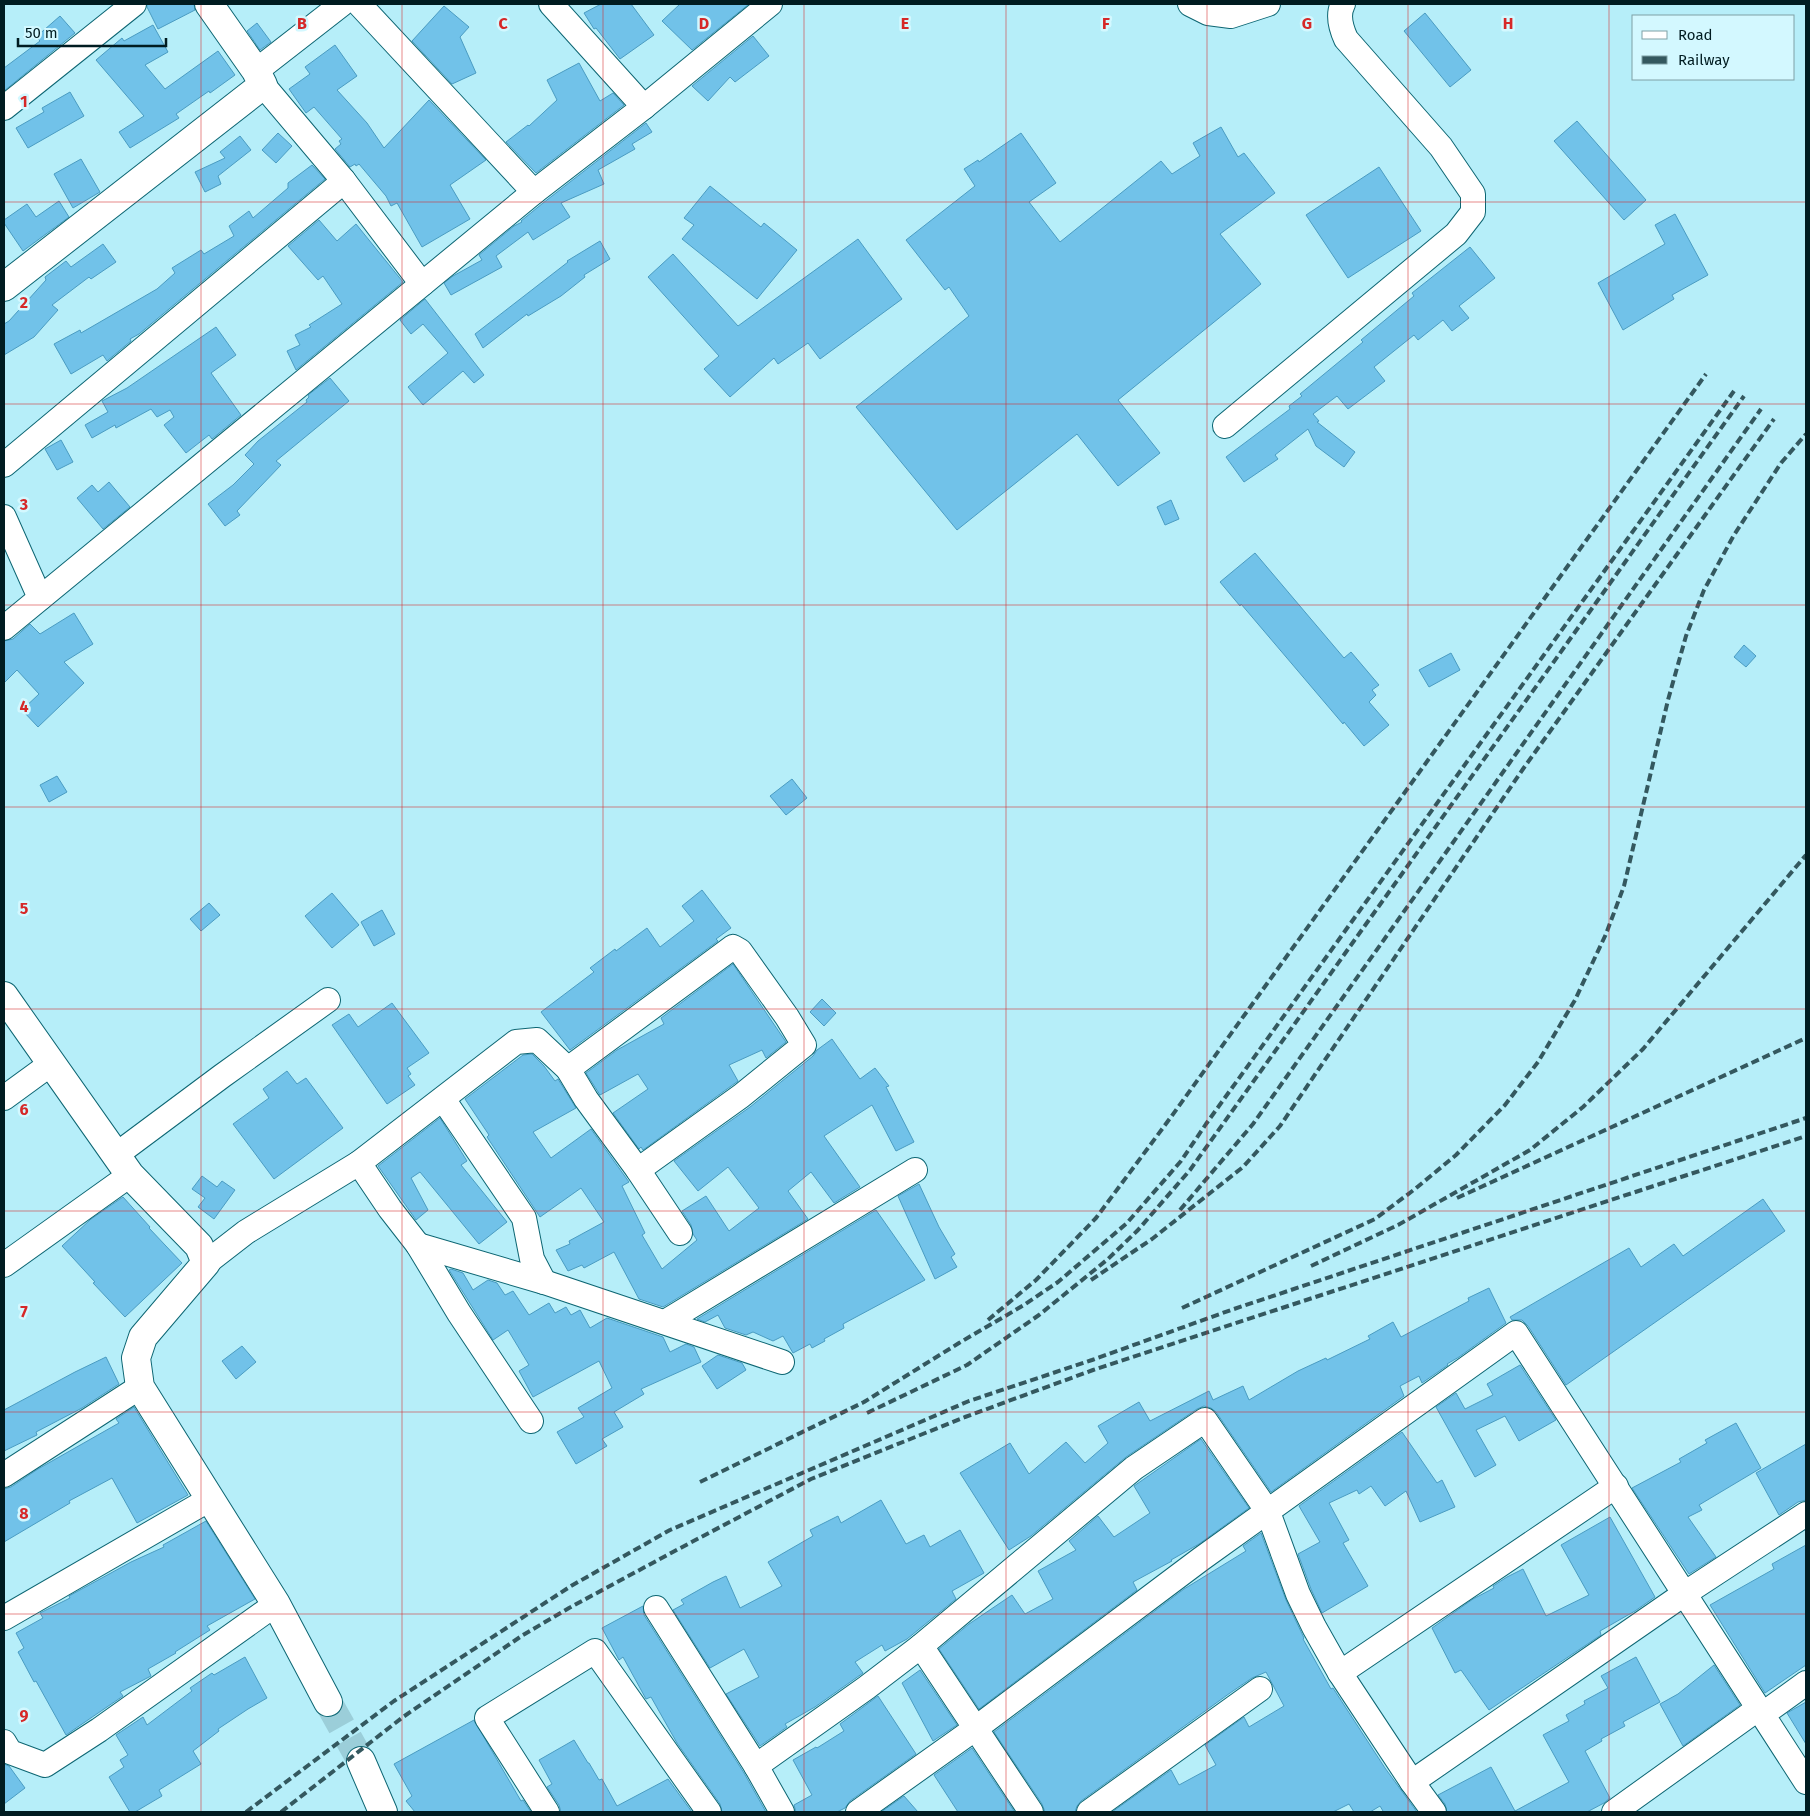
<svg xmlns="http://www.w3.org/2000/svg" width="1810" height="1816" font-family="'Fira Sans',sans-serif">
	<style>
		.building { fill: #71c2e9; stroke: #4a9cc2 }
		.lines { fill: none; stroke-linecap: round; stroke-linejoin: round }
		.tertiary-tunnel { stroke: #9bced9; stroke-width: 28; stroke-dasharray: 28 14; stroke-linecap: butt }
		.minor-casing { stroke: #0d6673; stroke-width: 26 }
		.tertiary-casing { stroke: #0d6673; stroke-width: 30 }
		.minor { stroke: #fff; stroke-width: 24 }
		.tertiary { stroke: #fff; stroke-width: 28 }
		.rail { stroke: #34585f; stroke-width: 4; stroke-dasharray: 8 4; stroke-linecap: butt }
		.grid { fill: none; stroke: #d62828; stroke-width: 1; stroke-opacity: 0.55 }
		.grid-label { font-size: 16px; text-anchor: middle; font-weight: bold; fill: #d62828; stroke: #d3f8ff; stroke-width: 5; stroke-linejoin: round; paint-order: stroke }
	</style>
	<rect width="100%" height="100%" fill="#b6eef9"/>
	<!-- building -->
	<g class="building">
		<path d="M147,4H194L195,10L158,29L147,7Z"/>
		<path d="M601,4H631L654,35L620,59L596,28L594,29L584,13Z"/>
		<path d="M680,4H749L692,50L662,21Z"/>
		<path d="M444,6L469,27L460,37L476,73L452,84L412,41Z"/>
		<path d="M1425,13L1471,70L1450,87L1404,31Z"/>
		<path d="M60,16L75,33L4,91V68L40,41L36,37Z"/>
		<path d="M257,23L271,42L260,50L247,31Z"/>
		<path d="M153,25L168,52L145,65L165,89L218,51L235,75L210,93L209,91L176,114L179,118L130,148L119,132L144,116L96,60L122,38L124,41Z"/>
		<path d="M753,36L769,56L735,82L730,77L708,101L692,86Z"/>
		<path d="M335,45L357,76L337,90L367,123L384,148L429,100L486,160L450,185L470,219L422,247L397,203L391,206L386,196L359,164L356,166L355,164L350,167L335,149L341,144L339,141L342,139L314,107L306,113L289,89L310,74L305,67Z"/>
		<path d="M579,63L600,101L613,93L624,105L536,173L506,142L528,125L529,126L557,100L547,80Z"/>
		<path d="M70,92L84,116L28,148L16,128L44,112L42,108Z"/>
		<path d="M1577,121L1646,200L1624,220L1554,141Z"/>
		<path d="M646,123L652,132L632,144L635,149L598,170L604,184L561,203L570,217L533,240L528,232L496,256L502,267L451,295L444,283L453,276L482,260L479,255L514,226L522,222L521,221L543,203Z"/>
		<path d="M1221,127L1238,157L1244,153L1275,193L1220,234L1261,284L1118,400L1160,453L1118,486L1077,434L957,530L856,407L969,316L949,287L945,290L906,240L975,186L964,169L978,160L979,162L1021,133L1056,183L1029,202L1060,242L1161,161L1172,174L1200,156L1193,143Z"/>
		<path d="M278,133L292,146L276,163L262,150Z"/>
		<path d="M240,136L251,150L218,176L221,184L205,192L195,172L225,158L220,152Z"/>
		<path d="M81,159L100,192L73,208L54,174Z"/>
		<path d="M312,165L325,179L139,334L130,339L131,341L107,361L103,355L71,374L54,344L80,330L81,333L157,289L175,273L172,268L201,250L204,254L234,236L229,226L249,211L253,218L288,188V183Z"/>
		<path d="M1379,167L1421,231L1348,278L1306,215Z"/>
		<path d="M710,186L761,227L764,223L797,250L757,299L682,239L694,225L684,218Z"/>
		<path d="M59,201L69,217L23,251L4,223V220L27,204L36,217Z"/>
		<path d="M1675,214L1708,275L1672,295L1674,299L1623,330L1598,283L1665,244L1655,225Z"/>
		<path d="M319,220L337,241L356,224L403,282L296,370L287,351L300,345L295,335L311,327L309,325L342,304L323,276L318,280L288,246Z"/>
		<path d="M858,239L902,299L820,359L808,343L778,364L774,358L730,397L704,369L719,356L648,277L673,254L738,326Z"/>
		<path d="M600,241L610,259L584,275L585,277L561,296L528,316L527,314L483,348L475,334L568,262L567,261Z"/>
		<path d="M103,244L116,262L91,279L89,277L52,305L58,310L34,337L4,355V324L9,321L46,280L45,277L66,261L71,267Z"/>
		<path d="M1470,247L1495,278L1459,306L1469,318L1452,331L1443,320L1418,340L1414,335L1374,367L1385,381L1348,409L1337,396L1313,414L1319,421L1317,422L1355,452L1344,467L1316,446L1308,429L1275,455L1278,459L1244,482L1226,457L1290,409L1289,406L1302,396L1300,394L1363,342L1361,340L1414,296L1412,293Z"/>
		<path d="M425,299L484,375L474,383L463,371L423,405L408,387L448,353L423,324L411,334L400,320Z"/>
		<path d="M216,327L236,355L211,373L241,415L212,439L209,435L186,453L164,425L174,417L170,410L157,417L151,409L116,428L115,425L92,438L85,425L108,412L102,401L127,388Z"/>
		<path d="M330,378L349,401L276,461L281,465L237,511L240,515L225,526L208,504L233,485L254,464L245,455L258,441L307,402L306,400L309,397L308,395Z"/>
		<path d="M61,440L73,462L57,470L45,449Z"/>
		<path d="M109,482L130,507L103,529L77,498L92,485L98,492Z"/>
		<path d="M1171,500L1179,519L1165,525L1157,507Z"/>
		<path d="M1255,553L1344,658L1351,652L1379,685L1372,690L1376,695L1369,702L1389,725L1364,746L1344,722L1343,724L1241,604L1240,606L1220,582Z"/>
		<path d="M74,613L93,644L64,662L84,683L38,727L22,710L39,694L17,670L4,683V641L13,639L30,624L40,634Z"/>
		<path d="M1744,645L1756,656L1746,667L1734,657Z"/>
		<path d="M1451,653L1460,670L1429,687L1419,670Z"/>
		<path d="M57,776L67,792L49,802L40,785Z"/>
		<path d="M792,779L807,798L786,815L770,796Z"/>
		<path d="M702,890L731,928L716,939L718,941L570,1050L541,1012L594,972L590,968L615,949L616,951L647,928L660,947L694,921L682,906Z"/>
		<path d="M332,893L359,925L332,948L305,916Z"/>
		<path d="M209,903L220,915L201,931L190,919Z"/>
		<path d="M382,910L395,934L374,946L361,922Z"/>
		<path d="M733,964L786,1042L766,1058L762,1050L729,1065L738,1081L643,1150L641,1147L639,1149L613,1113L648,1089L638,1074L600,1095L586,1073L617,1050L664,1024L661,1018Z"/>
		<path d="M822,999L836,1013L824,1026L810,1012Z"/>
		<path d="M392,1003L429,1053L407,1068L411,1074L408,1076L415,1085L387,1104L332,1025L349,1014L358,1027Z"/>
		<path d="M832,1039L860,1079L875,1068L889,1086L886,1087L914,1142L896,1151L872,1105L824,1136L860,1187L834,1203L811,1172L788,1191L808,1219L663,1307L639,1299L614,1252L584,1268L582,1265L568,1271L556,1250L570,1244L569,1241L604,1222L581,1188L540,1217L487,1137L489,1135L465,1099L523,1055L532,1054L544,1066L555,1081L558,1079L576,1108L533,1132L551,1158L591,1129L629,1182L622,1186L645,1233L642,1235L662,1269L697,1240L693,1234L691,1225L682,1211L706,1196L729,1231L759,1208L728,1167L698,1191L674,1161L750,1107L813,1056L817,1050Z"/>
		<path d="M287,1071L297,1084L306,1078L343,1128L274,1179L233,1124L269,1098L263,1089Z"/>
		<path d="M440,1118L467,1161L461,1165L507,1222L479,1244L420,1172L411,1178L428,1210L416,1220L378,1166Z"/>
		<path d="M202,1176L217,1187L222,1181L235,1190L214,1219L198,1207L205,1198L192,1189Z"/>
		<path d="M919,1184L939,1227L955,1254L951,1257L957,1267L935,1279L898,1196Z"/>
		<path d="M123,1197L150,1227L149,1228L182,1263L125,1317L93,1283L95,1282L62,1246L91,1219Z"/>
		<path d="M1763,1199L1785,1231L1566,1385L1528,1326L1522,1320H1512L1510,1317L1629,1248L1641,1267L1674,1244L1683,1256Z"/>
		<path d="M876,1210L925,1280L843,1324L844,1328L824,1339L825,1341L812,1348L810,1344L793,1353L783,1336L773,1341L753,1332L746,1335L725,1328L718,1315L705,1322L697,1319Z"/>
		<path d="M451,1269L463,1273L473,1290L488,1280L497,1283L505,1295L513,1291L529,1315L549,1303L555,1313L566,1307L571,1315L580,1310L590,1328L607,1318L663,1337L670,1352L686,1344L694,1347L701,1362L641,1389L644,1394L614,1412L623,1427L602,1439L607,1446L576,1464L557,1432L584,1417L578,1408L612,1388L599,1361L533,1397L519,1371L529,1365L508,1330L493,1340L449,1270Z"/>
		<path d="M1489,1288L1506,1323L1459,1357L1447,1364L1448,1365L1422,1383L1419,1376L1400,1386L1404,1396L1271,1492L1216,1412L1211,1408L1204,1406L1197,1409L1126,1457L1031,1536L1009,1550L960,1473L1010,1443L1029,1474L1066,1442L1085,1463L1108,1443L1098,1426L1139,1402L1150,1421L1209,1391L1213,1400L1243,1386L1249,1400L1298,1371L1326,1358L1327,1360L1370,1339L1368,1336L1393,1322L1401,1337L1469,1301L1468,1298Z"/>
		<path d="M242,1346L256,1362L236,1379L222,1361Z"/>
		<path d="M718,1355L742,1363L746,1370L717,1389L702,1366Z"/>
		<path d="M106,1357L119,1384L82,1408L36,1432L37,1435L4,1451V1410L75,1372Z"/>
		<path d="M1520,1365L1556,1420L1519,1441L1505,1416L1476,1430L1496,1465L1475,1477L1436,1407L1456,1393L1465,1409L1493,1395L1487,1384Z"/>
		<path d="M134,1407L188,1495L137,1523L112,1478L69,1501L70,1503L4,1542V1489L11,1487L38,1469L119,1423L116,1419Z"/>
		<path d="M1736,1423L1761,1468L1699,1505L1702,1510L1688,1517L1716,1557L1689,1574L1632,1488L1681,1462L1679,1459L1707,1443L1705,1440Z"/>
		<path d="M1402,1432L1437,1483L1442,1480L1455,1507L1420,1522L1406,1491L1385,1506L1371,1486L1359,1494L1357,1490L1329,1503L1349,1540L1343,1543L1368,1586L1322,1613L1311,1589L1298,1554L1320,1542L1299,1506Z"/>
		<path d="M1201,1439L1249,1508L1199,1544L1171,1560L1172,1561L1133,1582L1137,1590L979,1709L939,1649L969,1624L1012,1595L1025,1614L1053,1599L1038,1571L1076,1550L1069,1541L1098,1516L1114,1537L1150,1513L1134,1486Z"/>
		<path d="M1806,1444V1500L1798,1502L1779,1515L1756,1473Z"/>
		<path d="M881,1500L906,1544L924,1535L930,1547L960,1530L984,1573L952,1591L956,1599L907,1639L885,1651L882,1645L855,1662L863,1673L815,1707L785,1724L787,1727L760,1746L726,1694L759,1677L744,1649L710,1668L673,1610L684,1604L681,1600L713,1582L726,1576L740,1608L782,1586L768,1562L813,1536L810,1530L838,1516L841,1523Z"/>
		<path d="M1610,1517L1655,1597L1635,1611L1600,1631L1601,1635L1489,1710L1461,1670L1455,1673L1432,1628L1473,1599L1494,1588L1493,1586L1507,1577L1523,1569L1546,1616L1589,1595L1561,1545Z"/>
		<path d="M206,1521L255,1599L207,1626L210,1630L175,1652L176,1653L148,1669L151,1676L120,1692L123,1696L66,1735L36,1681L34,1682L18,1652L24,1648L16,1633L43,1618L40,1613L70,1598L69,1596L131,1562L164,1547L163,1545Z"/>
		<path d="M1261,1533L1286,1600L1304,1638L1303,1639L1331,1689L1333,1688L1385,1768L1417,1812H1381L1383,1811L1380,1806L1370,1812H1354L1349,1804L1333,1812H1112L1171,1770L1179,1785L1216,1765L1205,1745L1244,1717L1249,1727L1284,1706L1266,1672L1252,1678L1230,1693L1081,1801L1077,1806L1075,1812H1045L1042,1804L994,1732L1184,1589L1246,1551L1243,1546Z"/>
		<path d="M1806,1545V1665L1765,1693L1710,1605L1774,1569L1772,1564Z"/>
		<path d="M643,1606L644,1615L744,1773L766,1812H722L720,1804L677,1743L651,1697L646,1699L623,1657L619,1660L602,1628Z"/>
		<path d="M245,1657L267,1698L248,1709L218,1729L219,1731L193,1751L201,1764L159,1790L162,1796L135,1812H130L109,1777L124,1767L120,1760L128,1755L116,1735L143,1717L147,1725L192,1691L190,1688L212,1673L214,1675Z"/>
		<path d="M1636,1657L1660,1702L1623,1722L1625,1726L1601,1739L1602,1741L1585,1751L1610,1798L1604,1803L1587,1812H1447L1445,1804L1438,1795L1491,1767L1515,1811L1569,1782L1543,1735L1569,1721L1566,1715L1585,1704L1584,1701L1608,1688L1601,1676Z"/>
		<path d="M1714,1665L1740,1705L1683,1746L1660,1704L1678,1694Z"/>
		<path d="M920,1670L957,1725L933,1741L902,1683Z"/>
		<path d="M878,1696L916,1754L850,1801L845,1808L837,1812H796L794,1805L812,1795L793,1760L816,1747L817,1748L844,1731L840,1724Z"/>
		<path d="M1806,1702V1744L1787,1713Z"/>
		<path d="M474,1720L521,1801L523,1800L531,1812H415L406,1801L412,1796L394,1764Z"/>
		<path d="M574,1740L588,1763H589L599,1780L602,1779L617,1806L668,1779L692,1812H561L559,1805L547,1787L552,1784L539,1760Z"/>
		<path d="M972,1748L1014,1811L958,1812L934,1775Z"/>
		<path d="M4,1764L9,1766L25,1788L4,1804Z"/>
		<path d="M904,1796L918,1812H881Z"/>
	</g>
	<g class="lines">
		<!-- tertiary-tunnel -->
		<path class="tertiary-tunnel" d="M328,1702L361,1761"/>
		<!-- minor casing -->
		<g class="minor-casing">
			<g id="minor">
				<path d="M359,4L534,192"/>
				<path d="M551,4L644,107"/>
				<path d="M1190,4L1208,13L1231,16L1268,4"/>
				<path d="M256,71L342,4"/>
				<path d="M4,108L134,4"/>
				<path d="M344,181L422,284"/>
				<path d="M1225,426L1456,234L1473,212V194L1441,147L1346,39C1341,28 1337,15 1343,4"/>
				<path d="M4,465L344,181L263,85"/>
				<path d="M4,517L40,598"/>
				<path d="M4,628L534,192L644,107L770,4"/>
				<path d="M568,1069L733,947L740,951L787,1017L804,1045L741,1096L638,1170"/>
				<path d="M4,1098L52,1063"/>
				<path d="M443,1099L524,1218L532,1259L544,1282"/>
				<path d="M116,1155L222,1076L328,1000"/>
				<path d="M359,1163L390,1209L418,1245L459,1313L531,1421"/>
				<path d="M418,1245L544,1282L782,1362"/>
				<path d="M206,1263L246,1232L359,1163L516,1042L537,1040L568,1069L586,1099L638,1170L680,1233"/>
				<path d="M4,1265L130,1175"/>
				<path d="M665,1322L915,1170"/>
				<path d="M4,1475L140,1387"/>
				<path d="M656,1608L756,1766"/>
				<path d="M4,1618L210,1499"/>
				<path d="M921,1646L1134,1468L1205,1420L1268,1512L1298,1594L1314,1627L1340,1673L1412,1782L1434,1812"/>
				<path d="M1340,1673L1616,1486"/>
				<path d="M1763,1714L1806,1683"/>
				<path d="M4,1742L10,1752L45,1765L99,1730L276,1604"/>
				<path d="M1412,1782L1684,1594L1806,1514"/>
				<path d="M547,1812L487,1718L595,1651L709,1812"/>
				<path d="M782,1812L756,1766L866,1688L921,1646L1031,1812"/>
				<path d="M858,1812L976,1728L1201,1559L1516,1333L1806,1782"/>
				<path d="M1089,1812L1260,1689"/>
				<path d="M1614,1812L1759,1708"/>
			</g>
		</g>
		<!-- tertiary casing -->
		<g class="tertiary-casing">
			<g id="tertiary">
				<path d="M4,287L263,85L256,71L209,4"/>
				<path d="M4,996L130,1175L199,1246L206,1263L143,1337L136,1358L140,1387L276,1604L328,1702"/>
				<path d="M361,1761L383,1812"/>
			</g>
		</g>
		<!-- minor -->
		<use href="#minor" class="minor"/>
		<!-- tertiary -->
		<use href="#tertiary" class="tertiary"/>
		<!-- rail -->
		<g class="rail">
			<path d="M1457,1198L1806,1038"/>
			<path d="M1180,1210L1253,1124L1761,409"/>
			<path d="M1311,1266L1398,1225L1530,1150L1583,1107L1643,1049L1806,855"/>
			<path d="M1091,1280L1152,1239L1243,1167L1280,1126L1523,769L1774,419"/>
			<path d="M1182,1308L1375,1219L1415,1189L1456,1155L1505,1105L1538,1062L1575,1000L1606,934L1624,886L1668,700L1686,636L1704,590L1734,535L1781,463L1806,434"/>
			<path d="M988,1320L1036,1280L1096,1218L1171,1117L1706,374"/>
			<path d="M867,1413L967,1365L1039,1315L1108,1259L1138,1230L1190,1170L1744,396"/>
			<path d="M700,1482L864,1402L959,1343L1024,1305L1058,1282L1127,1223L1181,1161L1206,1124L1734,391"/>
			<path d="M246,1812L394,1701L571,1586L670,1530L969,1401L1092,1360L1231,1310L1806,1118"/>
			<path d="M281,1812L403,1717L523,1635L569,1608L671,1553L811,1479L965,1417L1093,1370L1806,1136"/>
		</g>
	</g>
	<!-- grid -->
	<path class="grid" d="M201,4V1812M402,4V1812M603,4V1812M804,4V1812M1006,4V1812M1207,4V1812M1408,4V1812M1609,4V1812M4,202H1806M4,404H1806M4,605H1806M4,807H1806M4,1009H1806M4,1211H1806M4,1412H1806M4,1614H1806"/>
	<g class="grid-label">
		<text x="302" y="29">B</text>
		<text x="503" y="29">C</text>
		<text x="704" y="29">D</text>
		<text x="905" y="29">E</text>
		<text x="1106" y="29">F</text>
		<text x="1307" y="29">G</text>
		<text x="1508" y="29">H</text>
		<text x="24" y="107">1</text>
		<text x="24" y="308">2</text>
		<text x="24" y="510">3</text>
		<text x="24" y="712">4</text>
		<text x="24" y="914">5</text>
		<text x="24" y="1115">6</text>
		<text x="24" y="1317">7</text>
		<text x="24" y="1519">8</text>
		<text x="24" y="1721">9</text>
	</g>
	<!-- border -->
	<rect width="1810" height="1816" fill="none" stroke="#001c21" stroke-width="10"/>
	<!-- legend -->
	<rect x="1632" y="15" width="162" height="65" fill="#d3f8ff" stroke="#7fa0a6"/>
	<rect x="1642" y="31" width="25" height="8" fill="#ffffff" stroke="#7fa0a6"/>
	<text x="1678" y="40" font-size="15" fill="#001c21">Road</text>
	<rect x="1642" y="56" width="25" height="8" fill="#34585f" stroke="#7fa0a6"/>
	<text x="1678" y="65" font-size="15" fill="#001c21">Railway</text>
	<!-- scale -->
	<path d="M18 38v8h148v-8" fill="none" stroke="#001c21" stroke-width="2.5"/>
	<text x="25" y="38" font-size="15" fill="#001c21" stroke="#d3f8ff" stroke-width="4" paint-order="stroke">50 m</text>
</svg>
